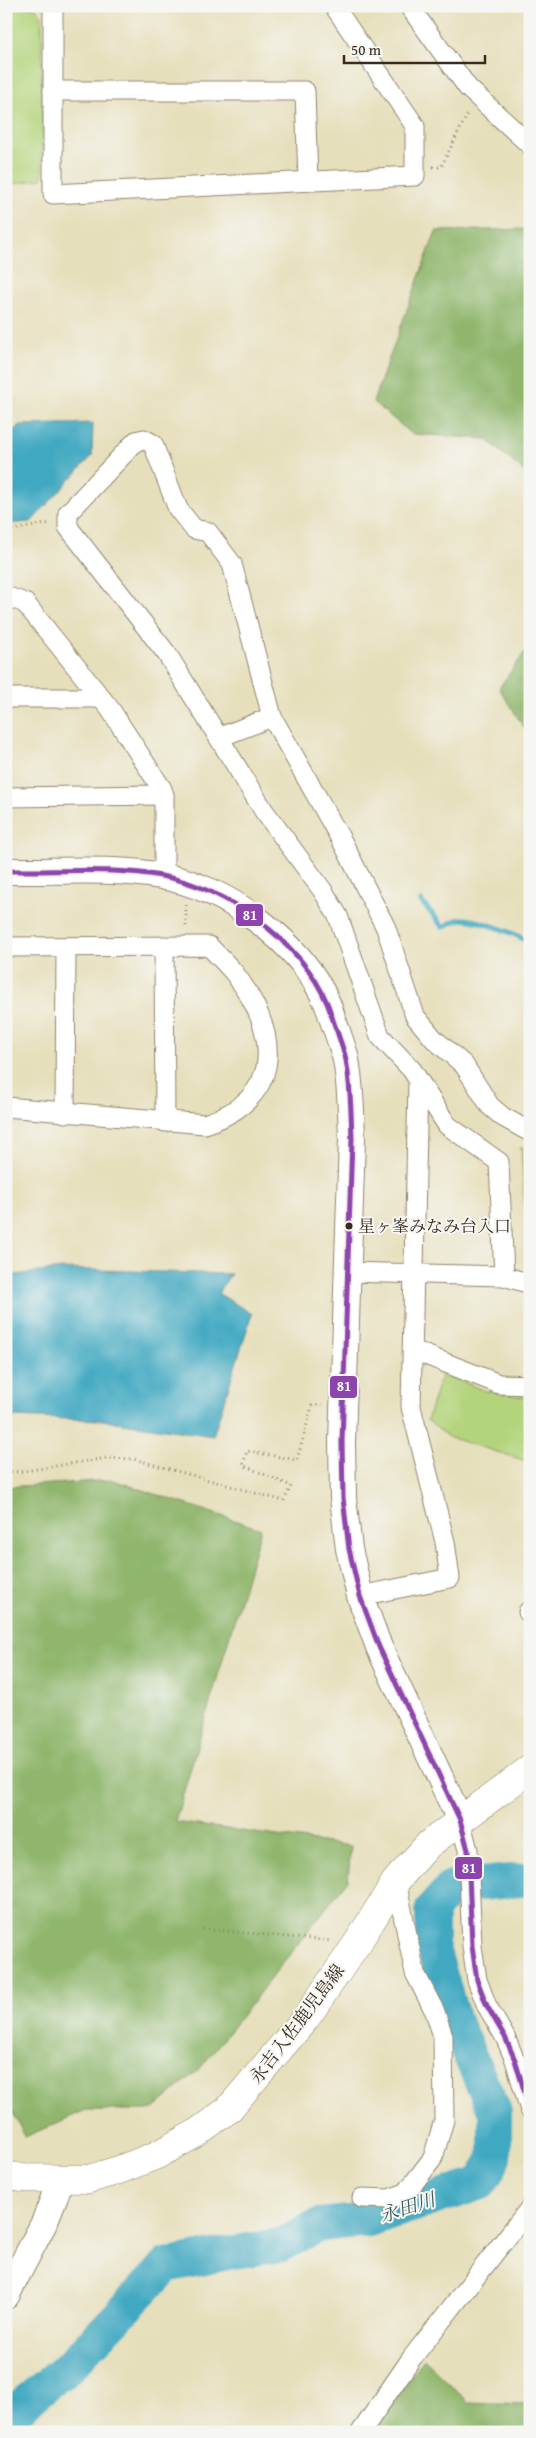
<svg xmlns="http://www.w3.org/2000/svg" width="536" height="2438" font-family="'Gentium Book Plus','Noto Serif JP',serif">
	<style>
		.green { fill: #b4d47c; stroke: #787f4d }
		.forest { fill: #8fb66c; stroke: #657045 }
		.water { fill: #41a8c1; stroke: #3e6970 }
		.lines { fill: none; stroke-linecap: round; stroke-linejoin: round }
		.stream { stroke: #41a8c1; stroke-width: 5.5 }
		.river { stroke: #41a8c1; stroke-width: 34 }
		.street-casing { stroke: #90846c; stroke-width: 21 }
		.secondary-casing { stroke: #90846c; stroke-width: 28 }
		.primary-casing { stroke: #90846c; stroke-width: 29 }
		.path { stroke: #90846c; stroke-width: 3; stroke-dasharray: 1 4; stroke-linecap: butt }
		.street { stroke: #fff; stroke-width: 19 }
		.secondary { stroke: #fff; stroke-width: 26 }
		.primary { stroke: #fff; stroke-width: 28 }
		.bus-1-casing { stroke: #f6f6f2; stroke-width: 9 }
		.bus-1 { stroke: #8e44ad; stroke-width: 5 }
		.bus-dot { fill: #3b2a1e; stroke: #f6f6f2; stroke-width: 2 }
		.labels { text-anchor: middle; stroke-width: 4; stroke-linejoin: round; paint-order: stroke }
		.bus-label { font-size: 17px; fill: #3b2a1e; stroke: #f6f6f2; text-anchor: start }
		.street-label { font-size: 18px; fill: #3b2a1e; stroke: #f6f6f2 }
		.water-label { font-size: 19px; font-style: italic; fill: #3d5c5f; stroke: #f6f6f2 }
		.line-badge { stroke: #f6f6f2; stroke-width: 2 }
		.badge-label { font-size: 14px; text-anchor: middle; font-weight: bold; fill: #fff }
	</style>
	<rect width="100%" height="100%" fill="#f6f6f2"/>
	<filter id="ink" filterUnits="userSpaceOnUse"><feTurbulence type="fractalNoise" baseFrequency=".02" numOctaves="2"/><feDisplacementMap in="SourceGraphic" scale="10" xChannelSelector="R" yChannelSelector="G"/><feConvolveMatrix kernelMatrix="1 2 1 2 8 2 1 2 1" color-interpolation-filters="sRGB"/></filter>
	<filter id="wash" filterUnits="userSpaceOnUse"><feTurbulence type="fractalNoise" baseFrequency=".0096" numOctaves="4" result="noise"/><feDisplacementMap in="SourceGraphic" scale="20" xChannelSelector="R" yChannelSelector="G"/><feGaussianBlur stdDeviation="1.12" result="paint"/><feColorMatrix in="noise" values="0 0 0 0 0 0 0 0 0 0 0 0 0 0 0 0 0 1.4 0 .05"/><feComposite in="paint" operator="in"/></filter>
	<g filter="url(#wash)">
		<rect width="100%" height="100%" fill="#e6dfbb"/>
		<!-- green -->
		<g class="green">
			<path d="M6,7H35L42,16V179L6,185Z"/>
			<path d="M521,1147L530,1150V1269L529,1268Z"/>
			<path d="M442,1373L486,1391L530,1398V1462L448,1437L427,1420Z"/>
		</g>
		<!-- forest -->
		<g class="forest">
			<path d="M530,229V477L486,439L412,434L373,402L436,231Z"/>
			<path d="M530,645V737L499,688Z"/>
			<path d="M113,1480L261,1529L175,1822L351,1846L348,1880L198,2071L152,2110H86L25,2137L6,2099V1487Z"/>
			<path d="M424,2359L468,2402L530,2404V2432H368Z"/>
		</g>
		<!-- water -->
		<g class="water">
			<path d="M93,423L92,456L31,522L6,524V438L19,425Z"/>
			<path d="M62,1269L231,1274L218,1293L252,1314L213,1436L102,1420L6,1417V1276Z"/>
		</g>
		<g class="lines">
			<!-- stream -->
			<path class="stream" d="M421,901L443,927C448,925 455,920 460,919C476,918 518,934 530,943"/>
			<!-- river -->
			<path class="river" d="M6,2424L23,2404L74,2362L166,2266L227,2253L281,2245L319,2225L368,2220L481,2183L495,2158V2112L453,2018L432,1945V1909L452,1887L530,1879"/>
		</g>
	</g>
	<g filter="url(#ink)">
		<g class="lines">
			<!-- street casing -->
			<g class="street-casing">
				<g id="street">
					<path d="M53,6V194L415,176V126L334,6"/>
					<path d="M409,6L468,88L530,145"/>
					<path d="M53,91H305L308,181"/>
					<path d="M6,596L25,603L110,709L162,789L164,795V877"/>
					<path d="M6,698H101"/>
					<path d="M220,737L272,717"/>
					<path d="M6,797L164,795"/>
					<path d="M164,946L165,1122"/>
					<path d="M6,947L209,946C217,955 227,964 235,974C279,1033 286,1097 205,1124L6,1107"/>
					<path d="M65,1113L66,947"/>
					<path d="M346,1272L504,1276L530,1284"/>
					<path d="M504,1276L499,1162L447,1125L412,1070L380,1036L338,916L323,891L264,811L167,654L68,527V513L136,441L144,439L153,444L178,509L194,529L208,532L232,564L272,717L343,843L386,928L415,1016L434,1039L464,1065L490,1106L503,1117L530,1132"/>
					<path d="M413,1350L499,1384L530,1385"/>
					<path d="M360,1596L450,1578L445,1542L411,1407L418,1081"/>
					<path d="M528,1612H530"/>
					<path d="M460,1820L468,1850L472,1946L477,1980L487,2006L505,2037L515,2060L530,2110"/>
					<path d="M362,2198L389,2199L406,2193L433,2158L444,2120L443,2036L435,2012L415,1973L396,1881"/>
					<path d="M361,2432L411,2359L530,2208"/>
				</g>
			</g>
			<!-- secondary casing -->
			<g class="secondary-casing">
				<g id="secondary">
					<path d="M6,871C57,872 111,867 161,876C226,887 301,942 327,1003C331,1012 333,1022 337,1031C340,1041 344,1050 346,1060C351,1086 351,1113 352,1139L342,1442L343,1498L349,1549L360,1596L379,1647L460,1820"/>
					<path d="M6,2296L44,2223L61,2180"/>
				</g>
			</g>
			<!-- primary casing -->
			<g class="primary-casing">
				<path id="primary" d="M6,2175L22,2178L89,2179L119,2170L157,2155L195,2134L228,2110L306,2018L358,1942L396,1881L429,1844L530,1769"/>
			</g>
			<!-- path -->
			<g class="path">
				<path d="M433,167H441L468,113"/>
				<path d="M6,538L13,530L51,523"/>
				<path d="M186,905V929"/>
				<path d="M6,1471L18,1472L107,1458L134,1459L284,1501L291,1486L243,1465L247,1451L297,1460L312,1406L322,1405"/>
				<path d="M203,1929L332,1941"/>
			</g>
			<!-- street -->
			<use href="#street" class="street"/>
			<!-- secondary -->
			<use href="#secondary" class="secondary"/>
			<!-- primary -->
			<use href="#primary" class="primary"/>
			<!-- bus-1 casing -->
			<g class="bus-1-casing">
				<path id="bus-1" d="M6,871C57,872 111,867 161,876C226,887 301,942 327,1003C331,1012 333,1022 337,1031C340,1041 344,1050 346,1060C351,1086 351,1113 352,1139L342,1442L343,1498L349,1549L360,1596L379,1647L460,1820L468,1850L472,1946L477,1980L487,2006L505,2037L515,2060L530,2110"/>
			</g>
			<!-- bus-1 -->
			<use href="#bus-1" class="bus-1"/>
		</g>
	</g>
	<!-- markers -->
	<circle class="bus-dot" cx="349" cy="1226" r="4.5"/>
	<g class="labels">
		<!-- bus labels -->
		<g class="bus-label">
			<text x="358" y="1232">星ヶ峯みなみ台入口</text>
		</g>
		<!-- street labels -->
		<g class="street-label">
			<text transform="translate(297 2024) rotate(-53)" y="6">永吉入佐鹿児島線</text>
		</g>
		<!-- water labels -->
		<g class="water-label">
			<text transform="translate(407 2207) rotate(-18)" y="7">永田川</text>
		</g>
	</g>
	<g class="line-badge">
		<rect x="235" y="903" width="29" height="24" rx="5" fill="#8e44ad"/>
		<rect x="329" y="1375" width="29" height="24" rx="5" fill="#8e44ad"/>
		<rect x="454" y="1856" width="29" height="24" rx="5" fill="#8e44ad"/>
	</g>
	<g class="badge-label">
		<text x="250" y="920">81</text>
		<text x="344" y="1391">81</text>
		<text x="469" y="1873">81</text>
	</g>
	<!-- margin -->
	<rect width="536" height="2438" fill="none" stroke="#f6f6f2" stroke-width="25"/>
	<!-- scale -->
	<path d="M344 55v8h141v-8" fill="none" stroke="#3b2a1e" stroke-width="2.5"/>
	<text x="351" y="55" font-size="15" fill="#3b2a1e" stroke="#f6f6f2" stroke-width="4" paint-order="stroke">50 m</text>
</svg>
